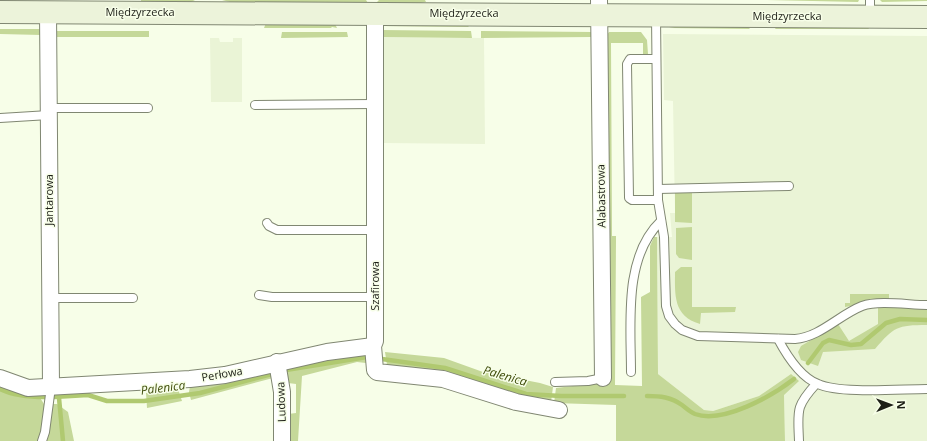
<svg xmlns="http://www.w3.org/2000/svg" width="927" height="441" font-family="'Open Sans',sans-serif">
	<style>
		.built { fill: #eaf4d6 }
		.green { fill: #c5d899 }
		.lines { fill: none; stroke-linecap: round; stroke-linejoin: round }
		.stream { stroke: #b0c970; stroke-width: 4.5 }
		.service-casing { stroke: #808772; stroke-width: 10 }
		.minor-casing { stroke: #808772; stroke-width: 18 }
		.secondary-casing { stroke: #808772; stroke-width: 24 }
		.service { stroke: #fff; stroke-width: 8 }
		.minor { stroke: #fff; stroke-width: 16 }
		.secondary { stroke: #ecf3da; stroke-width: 22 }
		.labels { text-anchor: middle; stroke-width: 3; stroke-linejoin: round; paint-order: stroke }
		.street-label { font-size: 11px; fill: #1d1f17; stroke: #f7fee8 }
		.water-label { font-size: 12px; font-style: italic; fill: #404e0c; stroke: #f7fee8 }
	</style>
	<rect width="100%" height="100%" fill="#f7fee8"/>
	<!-- built -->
	<g class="built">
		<path d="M663,34L927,36V441H785L784,395L791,374L759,396L713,411L704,410L658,374L657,237H672L670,213H675L673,101L664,100Z"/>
		<path d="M384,37L484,38L485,144L384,143Z"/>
		<path d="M210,38H219L220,42H233V38H242V102H211Z"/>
	</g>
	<!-- green -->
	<g class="green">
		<path d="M141,0H195L191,2H141Z"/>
		<path d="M222,0H366L368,3H234Z"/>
		<path d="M379,0H425L426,2L421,3H376Z"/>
		<path d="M767,0H859L858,2Z"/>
		<path d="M880,0H927V1L882,2Z"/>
		<path d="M266,23L335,24L337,28L332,27L331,28H264Z"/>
		<path d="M385,23L467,25L469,27L383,26Z"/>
		<path d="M681,26H747L750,29L669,28Z"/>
		<path d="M777,26H867L869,29H775Z"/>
		<path d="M0,29H39L42,31L41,35L0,34Z"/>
		<path d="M381,30L471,31L472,38L384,37V64Z"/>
		<path d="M56,31H149V37H55Z"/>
		<path d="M481,31L593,32L592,37L481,38Z"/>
		<path d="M282,32H347L348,37L281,38Z"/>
		<path d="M609,32H641L647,40L648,54H643V43H611L612,236H616V240L615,385L642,386L641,297L650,292V246L654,237H657L658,374L704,410L713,411L759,396L791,374L799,381L784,395L785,441H616V405L554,403L556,388L606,382L607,35Z"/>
		<path d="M675,191H692V223L675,222Z"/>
		<path d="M692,227V260L679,258L676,254V228Z"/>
		<path d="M681,267H692V307H736L735,312L701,313L700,324C673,316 675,295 675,272Z"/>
		<path d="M850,294H889V299L845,307V303H850Z"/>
		<path d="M878,307L927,309V325C897,325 894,327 875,349L823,352L818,366L801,360L798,352L801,346L838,324L849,341L878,324Z"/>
		<path d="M385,352L444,358L483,372L540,383L553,387L551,402L387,365Z"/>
		<path d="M362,353L367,355L366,363L357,362L302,376L298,441H287L288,414L296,413V384L288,383L286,368Z"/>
		<path d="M267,371L272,373L273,378L191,400L189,392L190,386L203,384L208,386Z"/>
		<path d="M0,383L37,393L44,404H57L68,412L74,441H0Z"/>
		<path d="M178,389L182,401L147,408L146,393Z"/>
	</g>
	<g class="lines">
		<!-- stream -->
		<g class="stream">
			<path d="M382,359L445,368L526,394L561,396H624"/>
			<path d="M808,363L823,343L829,340L851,345L861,344L886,323L900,319L927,320"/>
			<path d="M286,370L367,357"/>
			<path d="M0,389C14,396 30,397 45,397"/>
			<path d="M647,396C660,396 671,397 682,405C686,408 690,412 695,414C723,424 772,396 794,379"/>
			<path d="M54,397L88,395L107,401H144L200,393L272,374"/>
			<path d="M59,398L63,441"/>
		</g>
		<!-- service casing -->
		<g class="service-casing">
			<g id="service">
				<path d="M870,0V16"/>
				<path d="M656,16L658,200L664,237L666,306L669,316L675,324L682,330L698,336L795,339C820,337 839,315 862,306C879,300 909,305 927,305"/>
				<path d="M656,59H630L627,64L629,198L632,200H658"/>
				<path d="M255,105L374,104"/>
				<path d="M49,108H148"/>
				<path d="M0,118L49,115"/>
				<path d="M658,189L789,186"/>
				<path d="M267,223L269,226L277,230H374"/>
				<path d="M259,295L272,297H375"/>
				<path d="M50,298H133"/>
				<path d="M778,339C787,356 800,377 818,384C840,394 900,389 927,389"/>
				<path d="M631,372C631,324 623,257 661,221"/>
				<path d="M555,382L588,381L603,378"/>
				<path d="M42,441L45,432L51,387"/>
				<path d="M799,441C798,411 795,407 816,384"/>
			</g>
		</g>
		<!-- minor casing -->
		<g class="minor-casing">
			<g id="minor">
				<path d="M599,0L603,378"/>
				<path d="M48,12L51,387"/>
				<path d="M375,13V341L373,346L375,370L377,372L443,379L516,402L559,410"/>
				<path d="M277,362L282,392V441"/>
				<path d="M0,378L28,388L190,379L225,375L327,352L373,346"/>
			</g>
		</g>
		<!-- secondary casing -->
		<g class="secondary-casing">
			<path id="secondary" d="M0,12L927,17"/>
		</g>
		<!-- service -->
		<use href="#service" class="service"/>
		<!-- minor -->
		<use href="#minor" class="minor"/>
		<!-- secondary -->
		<use href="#secondary" class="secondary"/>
	</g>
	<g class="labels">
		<!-- street labels -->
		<g class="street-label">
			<text x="140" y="16">Międzyrzecka</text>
			<text x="464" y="17">Międzyrzecka</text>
			<text x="787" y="20">Międzyrzecka</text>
			<text transform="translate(601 196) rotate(-91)" y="4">Alabastrowa</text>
			<text transform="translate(49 200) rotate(-90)" y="4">Jantarowa</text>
			<text transform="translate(375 286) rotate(-90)" y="4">Szafirowa</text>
			<text transform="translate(222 374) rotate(-10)" y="4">Perłowa</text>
			<text transform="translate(281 402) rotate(-92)" y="4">Ludowa</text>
		</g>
		<!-- water labels -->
		<g class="water-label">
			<text transform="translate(505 376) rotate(16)" y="4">Palenica</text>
			<text transform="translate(163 388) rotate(-7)" y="4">Palenica</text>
		</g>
	</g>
	<!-- north arrow -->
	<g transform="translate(891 405) rotate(89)" stroke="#f7fee8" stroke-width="3" paint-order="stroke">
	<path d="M0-3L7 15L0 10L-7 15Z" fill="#1d1f17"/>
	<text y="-6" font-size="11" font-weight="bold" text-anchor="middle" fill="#1d1f17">N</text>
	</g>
</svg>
